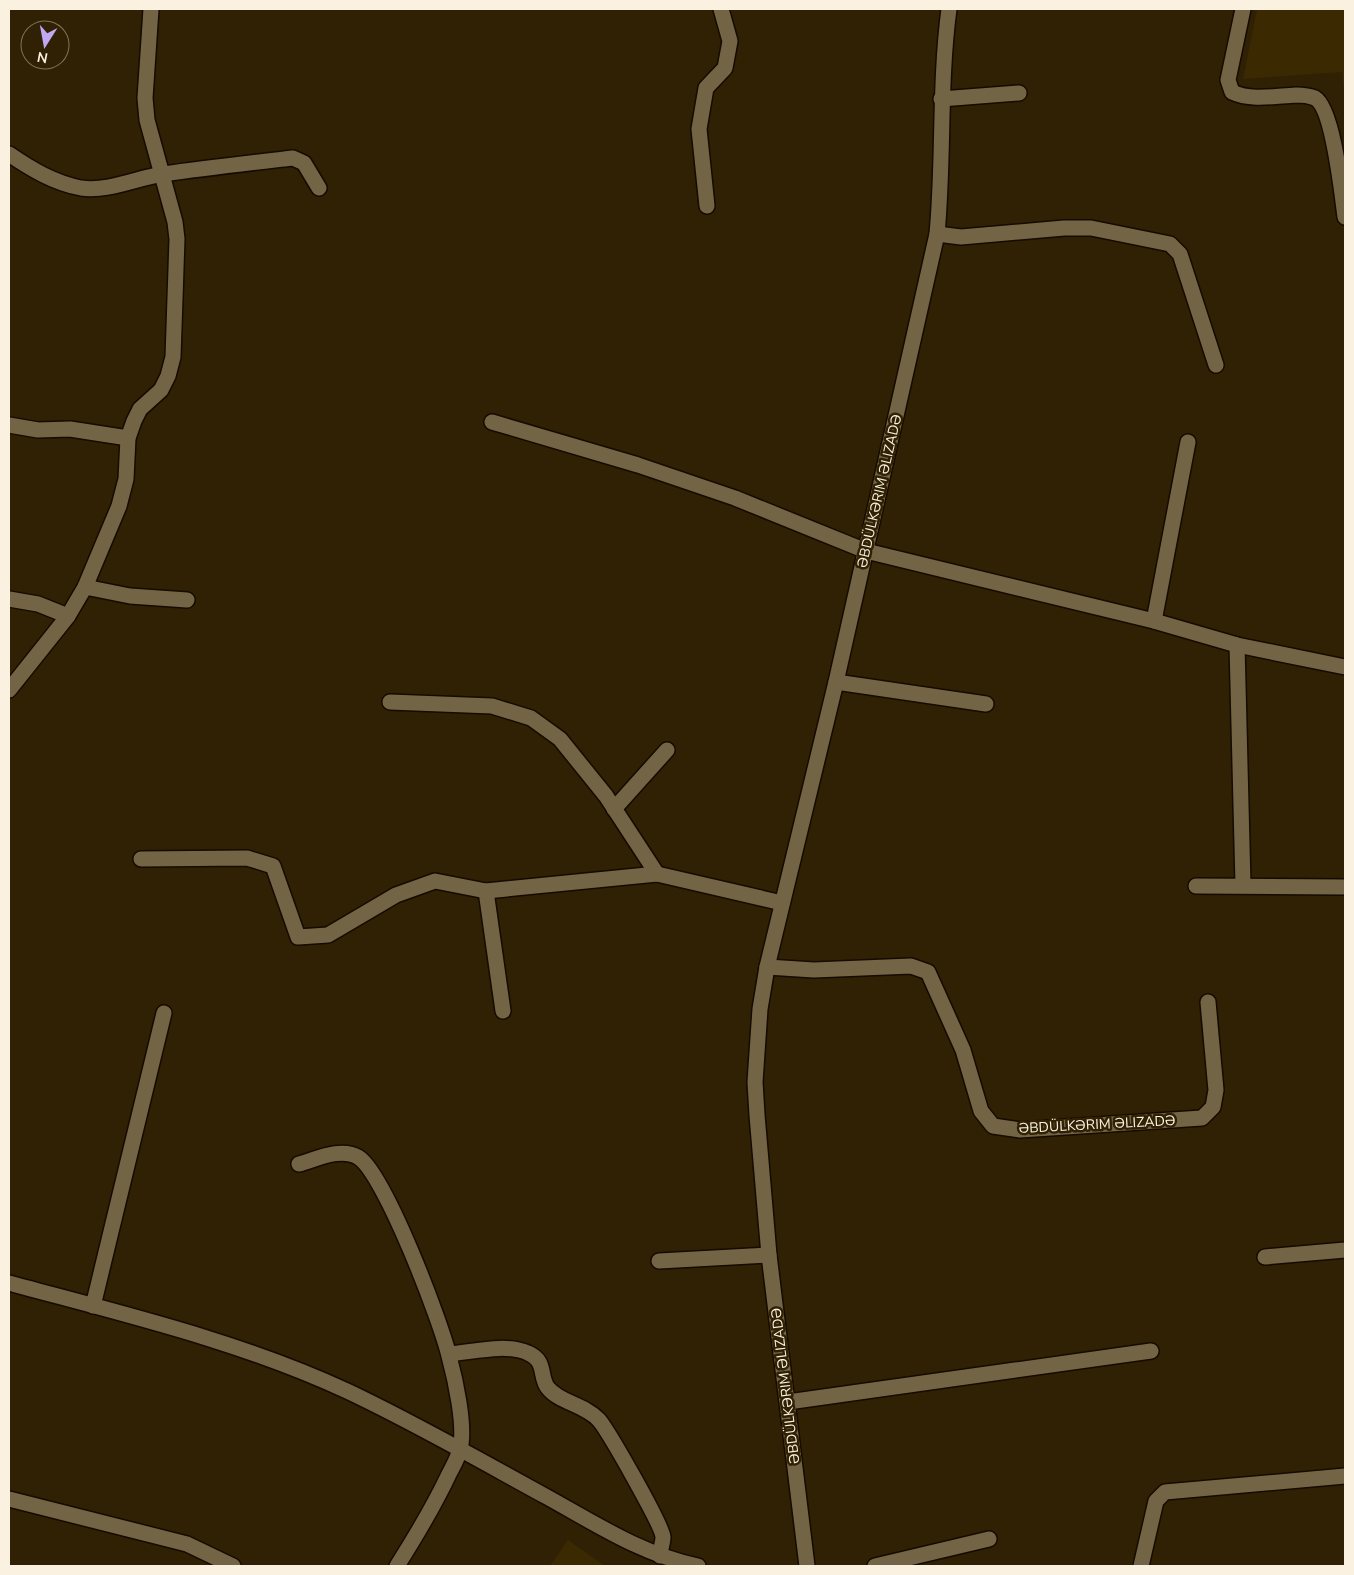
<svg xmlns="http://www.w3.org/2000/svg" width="1354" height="1575" font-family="'Nunito Sans',sans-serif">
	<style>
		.built { fill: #3b2902 }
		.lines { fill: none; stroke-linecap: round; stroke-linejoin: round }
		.minor-casing { stroke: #150b00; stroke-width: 18 }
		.minor { stroke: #746446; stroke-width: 15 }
		.labels { text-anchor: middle; stroke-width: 5; stroke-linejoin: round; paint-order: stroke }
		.street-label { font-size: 14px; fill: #faf1e0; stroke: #302104 }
	</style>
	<rect width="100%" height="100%" fill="#302104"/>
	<!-- built -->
	<g class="built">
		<path d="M1257,9H1345V101L1342,72L1243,79Z"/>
		<path d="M568,1540L605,1566H550Z"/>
	</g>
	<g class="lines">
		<!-- minor casing -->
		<g class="minor-casing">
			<g id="minor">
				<path d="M1243,9L1228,80L1232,92C1251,101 1275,96 1296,95C1302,95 1310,96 1315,98C1333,108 1342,195 1345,217"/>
				<path d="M941,99L1019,93"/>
				<path d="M9,154C31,169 54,183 81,188C108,192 137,178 163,174C206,168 250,163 293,158L304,163L319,188"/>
				<path d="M707,206L699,129L706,88L725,68L730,41L721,9"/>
				<path d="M937,234L961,237L1064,228H1091L1170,244L1180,254L1216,365"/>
				<path d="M492,422L638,465L735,498L866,551L1154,621L1237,645L1345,667"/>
				<path d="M9,425L38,430L70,429L128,438"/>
				<path d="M85,587L130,596L187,600"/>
				<path d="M9,599L38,604L68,616"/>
				<path d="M1154,621L1188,442"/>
				<path d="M1237,645L1243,885"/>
				<path d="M836,682L986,704"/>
				<path d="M9,690L68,616L85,587L119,506L126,479L128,438L134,421L140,409L161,390L168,376L173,357L177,239L175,222L147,120L145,98L151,9"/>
				<path d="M390,702L492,706L531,718L560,739L606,796L657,874"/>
				<path d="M614,809L667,750"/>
				<path d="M141,859L247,858L273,866L298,937L328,935L396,895L435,881L486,891L657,874L782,903"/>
				<path d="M1196,886L1345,887"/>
				<path d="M486,891L503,1011"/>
				<path d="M767,967L814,970L911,966L928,972L963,1050L981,1111L993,1126L1020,1130L1202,1118L1213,1107L1216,1090L1208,1002"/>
				<path d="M299,1164C317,1159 341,1147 358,1157C384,1172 441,1322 449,1356C455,1378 466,1427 460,1449C458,1458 453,1466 449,1474C434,1506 416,1536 397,1566"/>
				<path d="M1265,1257L1345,1250"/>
				<path d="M659,1261L769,1255"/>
				<path d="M9,1283C123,1314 239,1341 347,1391C415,1423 481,1461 547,1497C596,1524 643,1555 698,1566"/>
				<path d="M93,1306L164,1013"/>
				<path d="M449,1354C473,1352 506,1343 528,1353C547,1361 539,1377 548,1388C560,1403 584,1404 599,1420C609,1432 662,1525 663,1537C663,1543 660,1550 660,1556"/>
				<path d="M788,1402L1151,1351"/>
				<path d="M9,1499L187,1544L233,1566"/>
				<path d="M807,1566L769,1255L757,1115L755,1082L760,1009L767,967L836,682L937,234C944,159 939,84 949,9"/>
				<path d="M875,1566L989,1539"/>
				<path d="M1141,1566L1156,1501L1165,1492L1345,1476"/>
			</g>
		</g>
		<!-- minor -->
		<use href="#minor" class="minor"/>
	</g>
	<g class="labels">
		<!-- street labels -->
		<g class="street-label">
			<text transform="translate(879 491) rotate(-77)" y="5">ƏBDÜLKƏRIM ƏLIZADƏ</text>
			<text transform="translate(1097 1124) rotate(-3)" y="5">ƏBDÜLKƏRIM ƏLIZADƏ</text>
			<text transform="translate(785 1386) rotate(-97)" y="5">ƏBDÜLKƏRIM ƏLIZADƏ</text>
		</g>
	</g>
	<!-- border -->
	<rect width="1354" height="1575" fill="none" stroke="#faf1e0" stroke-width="20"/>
	<!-- north arrow -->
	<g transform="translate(45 45) rotate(191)"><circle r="24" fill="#302104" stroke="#81745c"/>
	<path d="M0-4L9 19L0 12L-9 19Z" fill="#c1a8f3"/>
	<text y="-8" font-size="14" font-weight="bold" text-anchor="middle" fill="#faf1e0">N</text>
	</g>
</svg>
